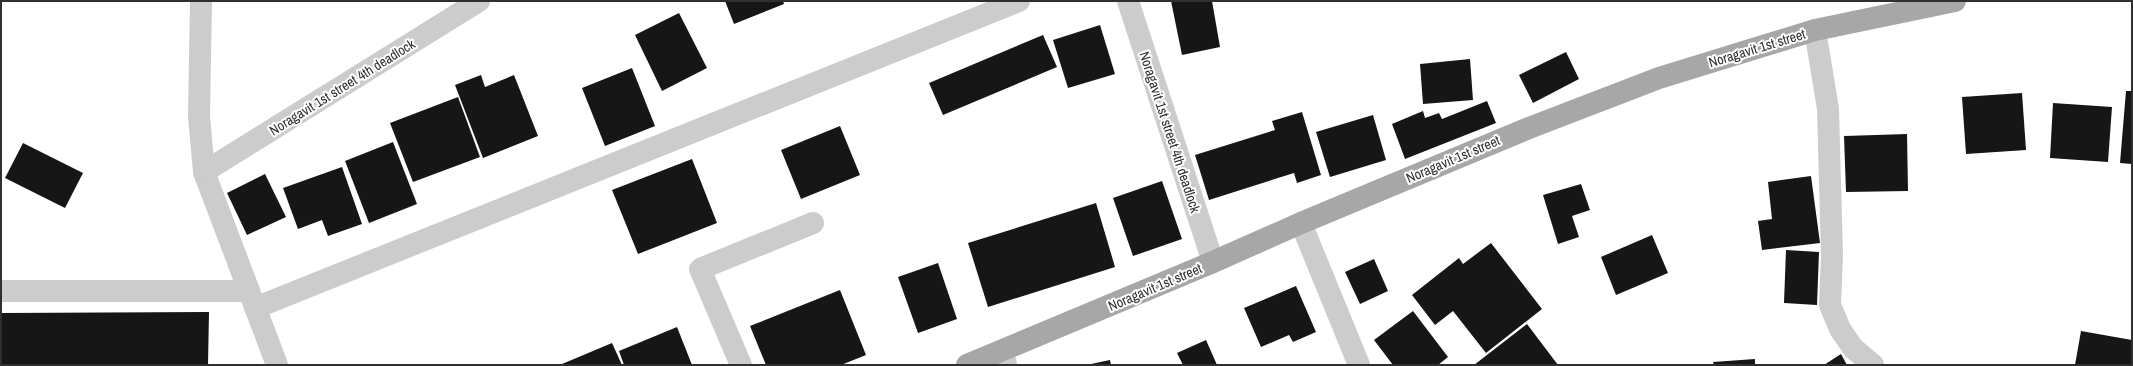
<svg xmlns="http://www.w3.org/2000/svg" width="2133" height="366" font-family="'Archivo Narrow',sans-serif">
	<style>
		.building { fill: #161616 }
		.lines { fill: none; stroke-linecap: round; stroke-linejoin: round }
		.minor { stroke: #ccc; stroke-width: 22 }
		.major { stroke: #a7a7a7; stroke-width: 22 }
		.labels { text-anchor: middle; stroke-width: 4; stroke-linejoin: round; paint-order: stroke }
		.street-label { font-size: 14px; fill: #2f2f2f; stroke: #fff }
	</style>
	<rect width="100%" height="100%" fill="#fff"/>
	<!-- building -->
	<g class="building">
		<path d="M725,1H783L784,4L734,24Z"/>
		<path d="M1171,1H1212L1220,47L1182,55Z"/>
		<path d="M679,13L707,68L662,91L635,35Z"/>
		<path d="M1100,25L1115,74L1068,88L1053,40Z"/>
		<path d="M1043,35L1057,67L943,115L929,83Z"/>
		<path d="M1566,52L1579,79L1533,103L1519,75Z"/>
		<path d="M1470,59L1473,100L1423,104L1420,64Z"/>
		<path d="M632,68L655,126L605,146L582,88Z"/>
		<path d="M481,75L485,87L514,75L538,136L483,158L455,85Z"/>
		<path d="M2126,91H2132V164L2120,163Z"/>
		<path d="M2022,93L2026,150L1966,154L1962,97Z"/>
		<path d="M458,97L480,157L413,182L390,123Z"/>
		<path d="M1487,101L1496,123L1405,159L1392,124L1423,111L1425,118L1439,113L1442,119Z"/>
		<path d="M2053,103L2112,107L2108,162L2050,158Z"/>
		<path d="M1302,112L1321,175L1297,183L1294,173L1209,200L1195,155L1275,130L1272,121Z"/>
		<path d="M1373,115L1386,160L1330,177L1316,132Z"/>
		<path d="M840,126L860,175L801,199L781,150Z"/>
		<path d="M1907,134L1908,191L1846,192L1844,136Z"/>
		<path d="M393,142L417,204L369,223L345,161Z"/>
		<path d="M23,143L83,173L65,208L5,178Z"/>
		<path d="M692,159L717,223L638,254L612,190Z"/>
		<path d="M342,167L362,224L328,236L322,220L298,229L283,188Z"/>
		<path d="M265,174L286,217L247,235L227,193Z"/>
		<path d="M1811,176L1820,243L1762,250L1758,221L1772,219L1768,182Z"/>
		<path d="M1162,181L1182,239L1133,256L1113,198Z"/>
		<path d="M1581,184L1590,210L1572,216L1579,237L1558,244L1543,195Z"/>
		<path d="M1096,203L1115,267L988,307L968,243Z"/>
		<path d="M1652,235L1668,273L1616,295L1601,257Z"/>
		<path d="M1491,243L1542,309L1486,353L1453,311L1435,325L1412,295L1459,258L1463,264Z"/>
		<path d="M1786,250L1819,252L1817,305L1784,303Z"/>
		<path d="M1374,259L1388,291L1360,304L1345,272Z"/>
		<path d="M938,263L957,319L918,333L898,277Z"/>
		<path d="M1296,286L1316,332L1293,342L1289,335L1261,347L1244,308Z"/>
		<path d="M840,290L866,355L841,365H766L750,326Z"/>
		<path d="M1413,311L1448,357L1438,365H1393L1374,340Z"/>
		<path d="M209,312L208,365H1V313Z"/>
		<path d="M1527,324L1558,365H1474Z"/>
		<path d="M677,327L692,365H624L619,351Z"/>
		<path d="M2081,331L2132,340V365H2075Z"/>
		<path d="M1206,340L1217,365H1183L1177,353Z"/>
		<path d="M612,343L622,365H563L562,364Z"/>
		<path d="M1841,354L1847,365H1824Z"/>
		<path d="M1755,359V365H1714L1713,362Z"/>
		<path d="M1110,360L1111,365H1091V364Z"/>
	</g>
	<g class="lines">
		<!-- minor -->
		<g class="minor">
			<path d="M201,1L199,116L204,172L277,365"/>
			<path d="M1128,1L1213,262"/>
			<path d="M1815,30L1828,109L1832,256L1830,305L1840,329L1853,348L1873,365"/>
			<path d="M204,172L479,1"/>
			<path d="M1301,223L1359,365"/>
			<path d="M1,291H249"/>
			<path d="M255,308L1019,1"/>
			<path d="M1003,350L1006,365"/>
			<path d="M741,365L700,269L813,223"/>
		</g>
		<!-- major -->
		<path class="major" d="M967,365L1213,262L1301,223L1529,128L1659,78L1815,30L1955,1"/>
	</g>
	<g class="labels">
		<!-- street labels -->
		<g class="street-label">
			<text transform="translate(1757 48) rotate(-17)" y="5">Noragavit 1st street</text>
			<text transform="translate(342 87) rotate(-32)" y="5">Noragavit 1st street 4th deadlock</text>
			<text transform="translate(1170 132) rotate(72)" y="5">Noragavit 1st street 4th deadlock</text>
			<text transform="translate(1453 159) rotate(-23)" y="5">Noragavit 1st street</text>
			<text transform="translate(1155 287) rotate(-23)" y="5">Noragavit 1st street</text>
		</g>
	</g>
	<!-- border -->
	<rect width="2133" height="366" fill="none" stroke="#2f2f2f" stroke-width="4"/>
</svg>
